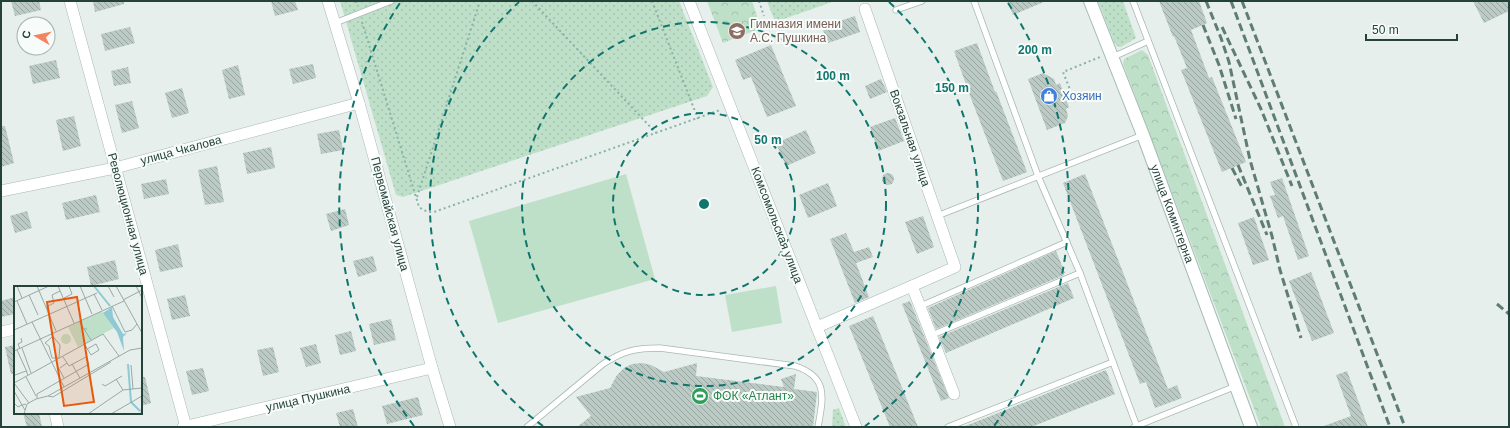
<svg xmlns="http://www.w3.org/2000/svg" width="1510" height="428" font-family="Arial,sans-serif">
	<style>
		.grass { fill: url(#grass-dots) }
		.forest { fill: url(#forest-crowns) }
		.pitch { fill: #bfe0c8 }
		.building { fill: url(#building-back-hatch) }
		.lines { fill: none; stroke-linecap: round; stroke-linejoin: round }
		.lane-casing { stroke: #a8b8b2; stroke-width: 7 }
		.street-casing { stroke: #a8b8b2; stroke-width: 12 }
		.secondary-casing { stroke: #a4bbb3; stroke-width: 14 }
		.path { stroke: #86b3a5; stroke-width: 2; stroke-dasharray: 2 3; stroke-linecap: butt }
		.lane { stroke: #fff; stroke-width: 5.5 }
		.street { stroke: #fff; stroke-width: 11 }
		.secondary { stroke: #fff; stroke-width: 12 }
		.rail { stroke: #5f7d75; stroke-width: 3; stroke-dasharray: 8 4; stroke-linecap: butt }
		.ring { fill: none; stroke: #0f766e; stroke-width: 2; stroke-dasharray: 7 5 }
		.labels { text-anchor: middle; stroke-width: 4; stroke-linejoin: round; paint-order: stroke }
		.education-label { font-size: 12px; fill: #785e54; stroke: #f7fbf9; text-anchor: start }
		.shop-label { font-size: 12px; fill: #366cbe; stroke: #f7fbf9; text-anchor: start }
		.street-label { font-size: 12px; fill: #24423a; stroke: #f7fbf9 }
		.leisure-label { font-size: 12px; fill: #27864d; stroke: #f7fbf9; text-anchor: start }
		.inset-river { fill: none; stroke: #8ec9d4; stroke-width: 2 }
		.inset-road { fill: none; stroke: #98aaa4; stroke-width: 1 }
		.view { fill: #e8590c; fill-opacity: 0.15; stroke: #e8590c; stroke-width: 2 }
		.inset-edge { fill: none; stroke: #24423a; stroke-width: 2 }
		.centre { fill: #0f766e; stroke: #f7fbf9; stroke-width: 2 }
		.ring-label { font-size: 12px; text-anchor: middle; font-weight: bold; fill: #0f766e; stroke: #f7fbf9; stroke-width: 4; stroke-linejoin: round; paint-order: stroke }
	</style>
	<defs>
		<pattern id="grass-dots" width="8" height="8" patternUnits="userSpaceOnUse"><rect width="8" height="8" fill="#bfe0c8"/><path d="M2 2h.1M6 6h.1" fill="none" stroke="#a4c1ad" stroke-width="1.8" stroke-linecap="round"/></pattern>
		<pattern id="forest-crowns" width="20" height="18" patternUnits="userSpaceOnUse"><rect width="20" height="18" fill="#bfe0c8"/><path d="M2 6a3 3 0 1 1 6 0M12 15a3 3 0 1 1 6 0" fill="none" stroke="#a4c1ad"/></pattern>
		<pattern id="building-back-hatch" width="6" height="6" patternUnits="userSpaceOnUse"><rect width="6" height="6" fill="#bbcac4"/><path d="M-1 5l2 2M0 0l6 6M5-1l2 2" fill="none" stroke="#98a6a0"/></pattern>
	</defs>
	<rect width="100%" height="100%" fill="#e6efeb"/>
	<!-- grass -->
	<g class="grass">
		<path d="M340,1H679L713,87L707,96L403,197L396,195Z"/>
		<path d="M767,1H835L775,22Z"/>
		<path d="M1098,1H1123L1136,38L1121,47L1117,46L1114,42Z"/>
		<path d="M839,408L846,427H832L833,410Z"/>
	</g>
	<!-- forest -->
	<g class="forest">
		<path d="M707,1H752L761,28L723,43Z"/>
		<path d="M1142,50L1148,55L1285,427H1261L1123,64L1124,59Z"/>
	</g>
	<!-- pitch -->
	<g class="pitch">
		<path d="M626,174L655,279L498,323L469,221Z"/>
		<path d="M776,286L782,323L732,332L725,295Z"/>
	</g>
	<!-- building -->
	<g class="building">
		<path d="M11,1H39L41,10L15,16Z"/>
		<path d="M93,1H124V4L95,12Z"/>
		<path d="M271,1H295L298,10L275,16Z"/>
		<path d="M1007,1H1046L1013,15Z"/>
		<path d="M1159,1H1199L1207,23L1191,30L1209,78L1212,77L1246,162L1222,172L1181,70L1187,68L1174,36L1173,37Z"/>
		<path d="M1473,1H1509V11L1484,23Z"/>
		<path d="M855,16L860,32L828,43L822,27Z"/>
		<path d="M130,27L135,43L105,51L101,34Z"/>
		<path d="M977,43L995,92L996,91L1027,172L1003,181L972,101L954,51Z"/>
		<path d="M771,45L796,106L767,117L751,77L743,80L735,60Z"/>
		<path d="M56,60L60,78L33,84L29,66Z"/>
		<path d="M313,64L316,78L293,84L289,69Z"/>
		<path d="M238,65L245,95L229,99L222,70Z"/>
		<path d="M128,67L131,83L114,86L111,71Z"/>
		<path d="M1043,73L1054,79L1056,85L1060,83L1069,107L1066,109L1068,116L1065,123L1047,130L1028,79Z"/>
		<path d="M881,79L887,92L870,99L865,86Z"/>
		<path d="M182,88L189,113L172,118L165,93Z"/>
		<path d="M132,101L139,128L122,133L115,105Z"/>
		<path d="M74,116L81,146L63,151L56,120Z"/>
		<path d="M895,118L904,141L878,151L870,127Z"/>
		<path d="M1,126H5L14,163L1,167Z"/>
		<path d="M339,130L343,150L321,154L317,134Z"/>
		<path d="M806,130L816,153L786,166L776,143Z"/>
		<path d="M271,147L275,168L247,174L243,153Z"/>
		<path d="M217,166L224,202L205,205L198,170Z"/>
		<circle cx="888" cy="179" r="6"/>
		<path d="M1085,174L1168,389L1177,385L1182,398L1155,408L1146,382L1140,384L1063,183Z"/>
		<path d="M1282,178L1309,256L1298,260L1283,216L1278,218L1270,196L1275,195L1270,182Z"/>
		<path d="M166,179L169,194L144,199L141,184Z"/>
		<path d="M828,183L837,206L808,218L799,195Z"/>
		<path d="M96,195L100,212L66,220L62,203Z"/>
		<path d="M345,209L349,225L331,231L326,214Z"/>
		<path d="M27,211L32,228L15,233L10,216Z"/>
		<path d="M923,216L934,247L917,254L905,222Z"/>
		<path d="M1254,217L1269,260L1253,265L1238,223Z"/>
		<path d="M846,233L854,252L869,247L873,257L856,263L869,297L855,303L830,239Z"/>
		<path d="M178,244L183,267L160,272L155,250Z"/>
		<path d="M1056,251L1065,273H1064V275L936,329L928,308Z"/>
		<path d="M373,256L377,271L358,277L353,261Z"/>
		<path d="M115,260L119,279L91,286L87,267Z"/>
		<path d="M1311,272L1334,333L1312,341L1289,281Z"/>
		<path d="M1068,283L1074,298L946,353L939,337Z"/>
		<path d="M185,295L190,316L172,320L167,299Z"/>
		<path d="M15,297V314L1,317V301Z"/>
		<path d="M910,301L949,398L941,401L902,304Z"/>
		<path d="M873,316L918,427H890L849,326Z"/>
		<path d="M391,319L396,340L374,345L369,324Z"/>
		<path d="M351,331L356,351L340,355L335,335Z"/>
		<path d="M316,344L321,363L306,367L300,348Z"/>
		<path d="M15,345V374H11L5,347Z"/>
		<path d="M273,347L279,372L263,376L257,350Z"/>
		<path d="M642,363L651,365L664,372L697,363L696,376L784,387L781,379L796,374L794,389L817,392L813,427H577L591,416L576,397L610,388L617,375L624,368L632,364Z"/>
		<path d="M203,368L209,391L192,395L186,371Z"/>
		<path d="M1106,370L1115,394L1031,427H963Z"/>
		<path d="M1347,371L1368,427H1324V426L1351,416L1336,375Z"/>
		<path d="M141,377H145L151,403L141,406Z"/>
		<path d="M418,397L423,415L387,424L382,406Z"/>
		<path d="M353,409L358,427H340L336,413Z"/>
		<path d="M23,413H39L42,427H27Z"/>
	</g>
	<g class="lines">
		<!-- lane casing -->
		<g class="lane-casing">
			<g id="lane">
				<path d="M974,1L1038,176L1080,273L1137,427"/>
				<path d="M1133,1L1296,427"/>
				<path d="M896,10L922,1"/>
				<path d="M335,23L391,1"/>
				<path d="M1113,57L1148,41"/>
				<path d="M937,216L1143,135"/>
				<path d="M921,306L1067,242"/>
				<path d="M932,335L1080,273"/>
				<path d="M527,427L603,364C623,351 635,348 660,348L795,366C829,377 823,398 818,427"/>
				<path d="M948,427L1113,362"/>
				<path d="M1134,427L1236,386"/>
			</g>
		</g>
		<!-- street casing -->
		<g class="street-casing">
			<g id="street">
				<path d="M70,1L186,427"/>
				<path d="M328,1L359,103L432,368L450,427"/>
				<path d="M689,1L856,427"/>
				<path d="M865,9L955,267L912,286"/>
				<path d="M1,191L115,168L359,103"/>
				<path d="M817,327L912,286L954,394"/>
				<path d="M1,332L15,329"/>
				<path d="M55,413L58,427"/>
				<path d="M183,427L432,368"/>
			</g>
		</g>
		<!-- secondary casing -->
		<g class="secondary-casing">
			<g id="secondary">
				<path id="s1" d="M1090,1L1143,135L1251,427"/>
			</g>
		</g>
		<!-- path -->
		<g class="path">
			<path d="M356,1L357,6"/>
			<path d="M532,1L656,133"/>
			<path d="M652,1L698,119"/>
			<path d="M759,1L764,16"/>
			<path d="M362,22L419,207C424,211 428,212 434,212L720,110"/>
			<path d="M1075,102L1063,72L1100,57"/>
			<path d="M417,197L480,1"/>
		</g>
		<!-- lane -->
		<use href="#lane" class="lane"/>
		<!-- street -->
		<use href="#street" class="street"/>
		<!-- secondary -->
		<use href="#secondary" class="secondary"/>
		<!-- rail -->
		<g class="rail">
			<path d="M1206,1L1221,38L1229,62L1250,160L1272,236L1280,270L1301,338"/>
			<path d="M1231,1L1390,427"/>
			<path d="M1242,1L1405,427"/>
			<path d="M1203,25L1219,65L1236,119"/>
			<path d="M1222,27L1261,109L1292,186"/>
			<path d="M1238,165L1267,235"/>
			<path d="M1232,168L1242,187"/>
			<path d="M1497,304L1509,314"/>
		</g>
	</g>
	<!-- distance rings -->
	<g class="ring">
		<circle cx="704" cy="204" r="91"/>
		<circle cx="704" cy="204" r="182"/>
		<path d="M543 426A274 274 0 0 1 519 2M889 2A274 274 0 0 1 865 426"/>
		<path d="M414 426A365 365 0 0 1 400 3M1008 3A365 365 0 0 1 994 426"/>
	</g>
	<!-- icons -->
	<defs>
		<g id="school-disc" transform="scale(0.9)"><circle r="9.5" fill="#8d6e63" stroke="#f7fbf9"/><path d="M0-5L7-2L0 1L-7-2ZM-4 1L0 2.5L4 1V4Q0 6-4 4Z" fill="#fff"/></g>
		<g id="shop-disc" transform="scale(0.9)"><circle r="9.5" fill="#3f7fe0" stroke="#f7fbf9"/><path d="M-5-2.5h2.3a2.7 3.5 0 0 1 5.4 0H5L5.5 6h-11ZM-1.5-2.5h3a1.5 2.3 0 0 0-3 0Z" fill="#fff"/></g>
		<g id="stadium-disc" transform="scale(0.9)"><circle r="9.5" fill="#2e9e5b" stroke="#f7fbf9"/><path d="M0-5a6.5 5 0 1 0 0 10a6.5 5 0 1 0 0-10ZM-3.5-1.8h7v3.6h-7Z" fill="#fff"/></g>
	</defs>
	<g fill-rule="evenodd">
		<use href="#school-disc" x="737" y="31"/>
		<use href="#shop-disc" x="1049" y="96"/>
		<use href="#stadium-disc" x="700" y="396"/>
	</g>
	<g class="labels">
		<!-- education labels -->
		<g class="education-label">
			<text x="750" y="28">Гимназия имени<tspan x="750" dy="14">А.С. Пушкина</tspan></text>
		</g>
		<!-- shop labels -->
		<g class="shop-label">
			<text x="1062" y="100">Хозяин</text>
		</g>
		<!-- street labels -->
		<g class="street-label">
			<text transform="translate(910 138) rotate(71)" y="4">Вокзальная улица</text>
			<text transform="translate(181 150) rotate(-15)" y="4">улица Чкалова</text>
			<text transform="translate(128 214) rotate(75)" y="4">Революционная улица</text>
			<text transform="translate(390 214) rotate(75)" y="4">Первомайская улица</text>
			<text dy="4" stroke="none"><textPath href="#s1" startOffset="228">улица Коминтерна</textPath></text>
			<text transform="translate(777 225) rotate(69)" y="4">Комсомольская улица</text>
			<text transform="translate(308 398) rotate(-13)" y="4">улица Пушкина</text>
		</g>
		<!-- leisure labels -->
		<g class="leisure-label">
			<text x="713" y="400">ФОК «Атлант»</text>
		</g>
	</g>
	<!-- overview -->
	<g transform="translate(14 286)">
		<rect width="128" height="128" fill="#e6efeb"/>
		<path d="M88,25L100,42L64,61L54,41Z" fill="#bfe0c8"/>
		<path d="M47 53a5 5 0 1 1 10 0a5 5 0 1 1-10 0Z" fill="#bfe0c8"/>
		<path d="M98,21L99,31L109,48L113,47L109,51L110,65L103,46L89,27Z" fill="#8ec9d4"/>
		<path class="inset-river" d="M80,0L96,20M114,78L117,116L126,125"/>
		<path class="inset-road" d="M3,0L8,12M23,0L42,45M44,0L60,37M66,0L78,28M94,0L100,11M102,0L128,47M122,0L128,12M80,8L88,24M15,9L24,29M50,12L58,8L55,0M109,14L128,4M3,15L13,38M0,16L35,0M98,20L111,46L118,44L123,38M32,21L40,17L38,9L46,5M65,35L70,43H73M18,36L50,101M70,43L77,54M0,44L83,7M37,48L46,59L45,72H38L35,60L31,57L38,51M71,59L77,69L85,64L82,58L73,63M8,62L17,87M6,63L4,58L8,56L7,52M3,64L13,86M0,65L110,15M53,77L55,80L72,71M58,78L66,92M117,79L119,103M44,81L50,92M46,82L53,77L49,71M1,89L12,85L14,89M12,91L22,110M102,93L109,104M0,97L89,48L105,70M0,97L15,117M88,98L91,100L108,90M0,105L8,119L12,118M34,110L39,111L97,76M23,112V108L75,78L72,73M0,117L4,121L8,119L11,124M10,128L13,118L22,113L34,110L116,64L128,62M74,128L109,104L128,102M97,128L128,110M127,128L128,115"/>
		<path class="view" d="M63,11L80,116L50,120L33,16Z"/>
		<rect width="128" height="128" class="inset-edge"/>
	</g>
	<circle cx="704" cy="204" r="6" class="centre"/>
	<g class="ring-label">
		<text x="1035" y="54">200 m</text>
		<text x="833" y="80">100 m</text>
		<text x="952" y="92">150 m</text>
		<text x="768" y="144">50 m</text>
	</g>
	<!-- border -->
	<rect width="1510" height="428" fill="none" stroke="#24423a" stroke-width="4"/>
	<!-- north arrow -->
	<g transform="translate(36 36) rotate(279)"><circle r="19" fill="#f7fbf9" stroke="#a3b1ad"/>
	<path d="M0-3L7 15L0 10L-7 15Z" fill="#f4845f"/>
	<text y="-6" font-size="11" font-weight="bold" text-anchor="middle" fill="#24423a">С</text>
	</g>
	<!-- scale -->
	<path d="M1366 34v6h91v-6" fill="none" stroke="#24423a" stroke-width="2"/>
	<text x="1372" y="34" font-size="12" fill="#24423a" stroke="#f7fbf9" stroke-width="3" paint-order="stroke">50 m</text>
</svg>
